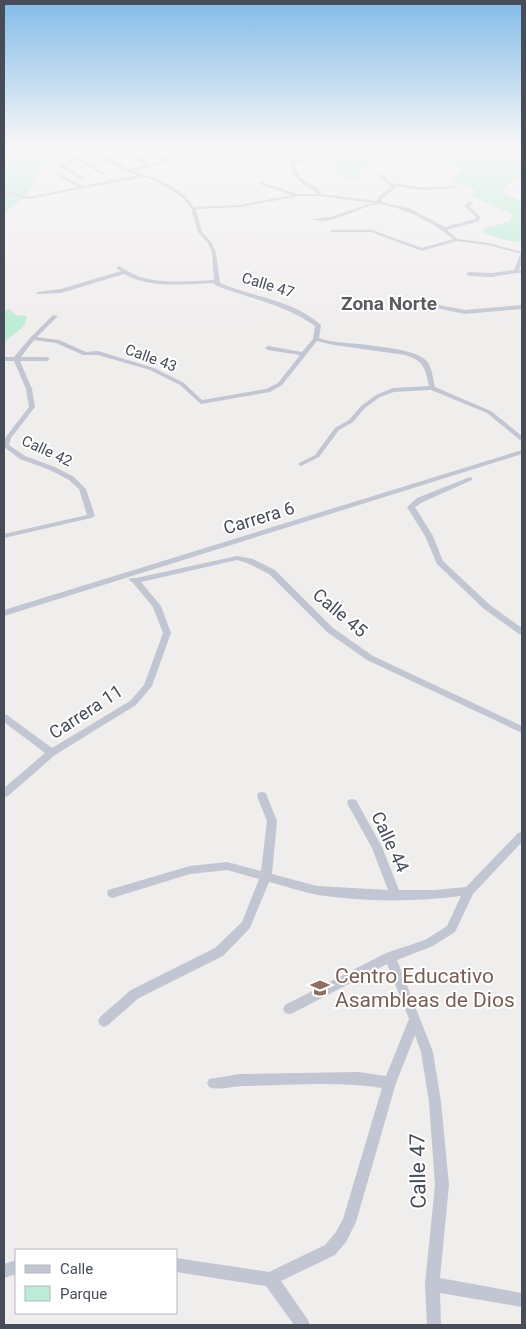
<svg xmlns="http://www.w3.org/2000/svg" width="526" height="1329" font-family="Roboto,sans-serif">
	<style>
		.green { fill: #bcecd7 }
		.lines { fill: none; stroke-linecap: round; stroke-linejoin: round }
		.minor { fill: #c1c6d2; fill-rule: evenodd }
		.labels { text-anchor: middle; stroke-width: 4; stroke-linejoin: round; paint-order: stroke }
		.far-street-label { font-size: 15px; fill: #464d59; stroke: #fff }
		.street-label { font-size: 18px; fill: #464d59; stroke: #fff }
		.far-district-label { font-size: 19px; font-weight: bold; fill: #5a5c61; stroke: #fff }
		.near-education-label { font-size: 21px; fill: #785e54; stroke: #fff; text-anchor: start }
		.near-street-label { font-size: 21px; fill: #464d59; stroke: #fff }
	</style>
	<rect width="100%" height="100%" fill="#f0eded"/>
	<!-- green -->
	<g class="green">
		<path d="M351,145H522V177L511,181L502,192L522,201V242L509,241L482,233L486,228L509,222L513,215L470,195L476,191L452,179L461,169L420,155L388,161L361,168L359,182L335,173L330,161Z"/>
		<path d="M4,148L52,152L59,157C39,167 42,166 33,185C27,197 14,206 4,213Z"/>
		<path d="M9,309L16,315L27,316L24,326L4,342V311Z"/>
	</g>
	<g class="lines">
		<!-- minor -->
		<g class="minor">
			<path d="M53,145L89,148L95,151L130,145H138L121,149L151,164L166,161L140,145L148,147H230L231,145H235L231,149H152L172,161L132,171C156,178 179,185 194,207L240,205L292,195L259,184L261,182L298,194H316V192C304,185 291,178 291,163L308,155L309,157L294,165C298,184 317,182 321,194L377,201L378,197L391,187L379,176L381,174L392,183L424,188L456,186L454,188L424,190L395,186L396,188L382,199L381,202L409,208L445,227L475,219L476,217L464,206L469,202H473V204L469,206L480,217L479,221L447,230L458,239L488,243L522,252V254L488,245L457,241L422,251L371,232H332L330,231L332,230H372L422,248L453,239C435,224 413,212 389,206C386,206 381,204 378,204C359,206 331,227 312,219L330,217L373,203L319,196H299L240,207L196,209L202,232L212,243L216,253L220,283C252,297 294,300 321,325L319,338L325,340C349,345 411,345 427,361C432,368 433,379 435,387L491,411L522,436V441L520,440L487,413L431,390L394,392L380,397L365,408L353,422L339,430L319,457L301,466L299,465V463L315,455L335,428L349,420L361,406L376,395L393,388L429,386C425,367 424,361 405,355L334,345L317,341L282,385L270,392L201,404L180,385L150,370L98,355H83L56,343L34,340L21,357H47L50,359L47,361H20L32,389L35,407L11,438L9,445L25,456L55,467L74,477L86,489L95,516L91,518L4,538V534L87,515L79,489L69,480L50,470L20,459L4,447L5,438L29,407L26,389L14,361H4V357H14L31,337L53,315L58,316L37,337L59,340L86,352L98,351L154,368L184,383L202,400L266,389L278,383L300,355L268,350L265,348L268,346L302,352L313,339L315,326C285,304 249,299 215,285L214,283C186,284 150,289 124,274L61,293L37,294V292L61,289L121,271L116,268L119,266C126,270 132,274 140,277C163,284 190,281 214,280L212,253L208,243L198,232L191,208L183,198L156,181L143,177L29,199L4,193V191L29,197L78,187L54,173L55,171L83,186L138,175L125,171L94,154L81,159L105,173V175H103L77,160L63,165L84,178L80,179L58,165L91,152L88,150ZM117,149L147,165L128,169L98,153Z"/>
			<path d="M520,255H522V262L519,270L522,271V273H516L492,277L469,276L466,274L469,272L492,273L514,270Z"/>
			<path d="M433,304L465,310L522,305V309L465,314L431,307V305Z"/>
			<path d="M522,450V454L4,616V610Z"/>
			<path d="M470,477L472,478V480L423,502L415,507L433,536L443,561L490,605L522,628V635L519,634L484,609L437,564L425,536L407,507L417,498Z"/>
			<path d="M237,556L253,559L275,570L333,628L373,656L522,726V733L367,660L327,632L269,574L247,563L237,560L141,582L161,606L171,633L152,686L136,705L55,755L8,796L4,797V788L45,753L4,722V714L7,715L52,748L130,701L144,685L163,633L153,607L133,583L129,580L130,578H136Z"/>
			<path d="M262,792L266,793L267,796L277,821L272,874L317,886L388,890L372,848L347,803L348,800L352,799L356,800L382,847L399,890H435L466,887L518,833L522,832V842L473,894L455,932L433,946L397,960L433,1052L441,1102L449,1185L440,1278L522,1293V1307L440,1293L441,1325H427L425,1284L435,1185L429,1102L421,1052L415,1035L396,1083L356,1222L346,1242L335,1255L281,1281L308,1320L310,1325H294L266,1286L176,1272V1258L269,1272L325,1245L336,1232L343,1219L382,1088C338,1081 288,1085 243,1086C232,1086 219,1091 209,1087L207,1083L209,1079L240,1074L359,1072L386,1076L409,1019L387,964L293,1013L289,1014L285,1013L283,1009L285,1005L386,953L425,940L447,926L461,896C414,902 364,902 318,895C302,892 285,886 269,882L250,928L223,956L139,998L108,1025L104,1027L100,1025L98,1021L100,1017L131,990L215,948L242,922L259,879L227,870L190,874L112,898L108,896L107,893L108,890L190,866L227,862L261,871L267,821L257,796L258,793Z"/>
			<path d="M16,1260V1274L4,1278V1264Z"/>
		</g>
	</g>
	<!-- sky -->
	<linearGradient id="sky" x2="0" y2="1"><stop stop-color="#82bbe8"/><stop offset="0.44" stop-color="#f8f7f7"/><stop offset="1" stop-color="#f8f7f7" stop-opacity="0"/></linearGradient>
	<rect width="526" height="331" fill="url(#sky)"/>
	<!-- icons -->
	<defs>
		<g id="school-bare" transform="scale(1.5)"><path d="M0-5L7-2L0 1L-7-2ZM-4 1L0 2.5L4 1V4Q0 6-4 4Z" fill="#8d6e63" stroke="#fff" stroke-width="2.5" paint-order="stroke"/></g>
	</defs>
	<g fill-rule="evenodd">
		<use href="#school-bare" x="320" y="988"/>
	</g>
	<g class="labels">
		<!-- far-street labels -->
		<g class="far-street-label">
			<text transform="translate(268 285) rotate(17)" y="5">Calle 47</text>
			<text transform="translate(151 358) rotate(20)" y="5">Calle 43</text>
			<text transform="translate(47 451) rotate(25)" y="5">Calle 42</text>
		</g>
		<!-- street labels -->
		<g class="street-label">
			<text transform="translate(259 518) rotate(-17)" y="6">Carrera 6</text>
			<text transform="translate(340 613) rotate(40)" y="6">Calle 45</text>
			<text transform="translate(86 712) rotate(-33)" y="6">Carrera 11</text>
			<text transform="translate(390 842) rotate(65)" y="6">Calle 44</text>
		</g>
		<!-- far-district labels -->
		<g class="far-district-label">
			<text x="389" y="310">Zona Norte</text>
		</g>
		<!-- near-education labels -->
		<g class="near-education-label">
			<text x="335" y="983">Centro Educativo<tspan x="335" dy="24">Asambleas de Dios</tspan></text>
		</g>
		<!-- near-street labels -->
		<g class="near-street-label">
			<text transform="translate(418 1171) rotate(-91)" y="7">Calle 47</text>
		</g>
	</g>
	<!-- border -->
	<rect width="526" height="1329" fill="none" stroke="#464d59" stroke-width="10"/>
	<!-- legend -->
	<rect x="15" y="1249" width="162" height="65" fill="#ffffff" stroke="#b5b8bd"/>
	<rect x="25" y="1265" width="25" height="8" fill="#c1c6d2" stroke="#b5b8bd"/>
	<text x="60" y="1274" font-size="15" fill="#464d59">Calle</text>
	<rect x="25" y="1286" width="25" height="15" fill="#bcecd7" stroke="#b5b8bd"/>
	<text x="60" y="1299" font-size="15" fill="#464d59">Parque</text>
</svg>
